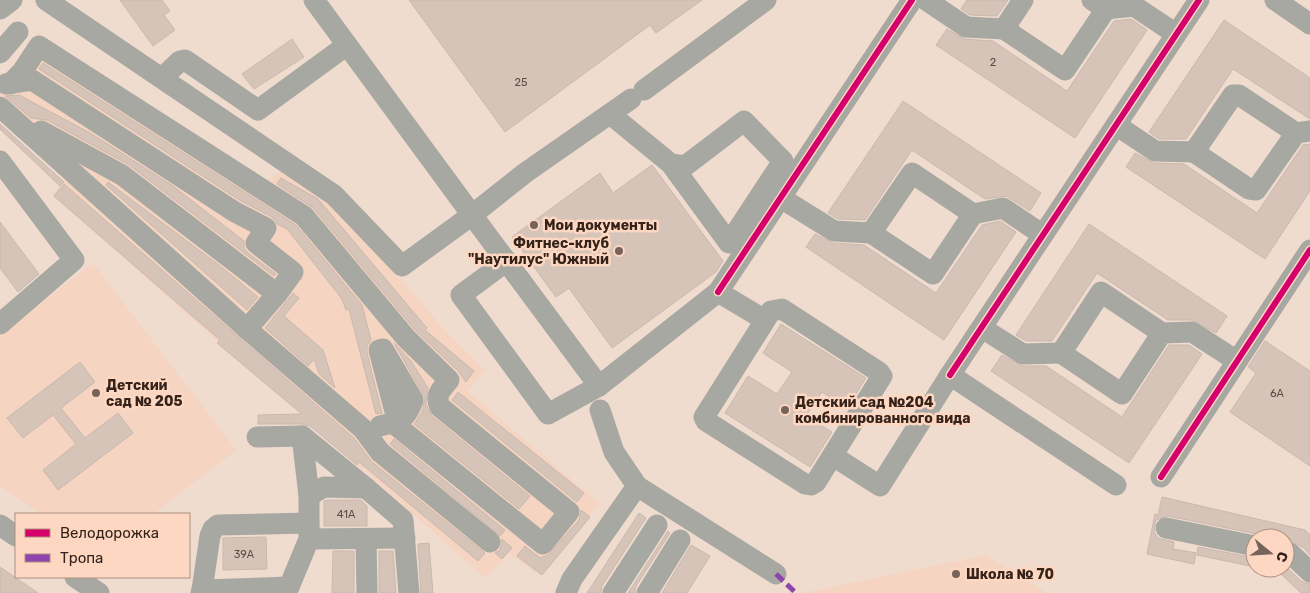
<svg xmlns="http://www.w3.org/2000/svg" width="1310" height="593" font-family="Rubik,sans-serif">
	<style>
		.built { fill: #f6d4c2 }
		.building { fill: #d6c4b9; stroke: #cab8ad }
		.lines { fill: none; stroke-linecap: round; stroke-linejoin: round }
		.minor { stroke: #a7a8a1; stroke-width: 21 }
		.quiet { stroke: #8e44ad; stroke-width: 5; stroke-dasharray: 10 5; stroke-linecap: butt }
		.cycleway-casing { stroke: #fdd7c2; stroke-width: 9 }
		.cycleway { stroke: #d6006c; stroke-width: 6 }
		.poi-dot { fill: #766359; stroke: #fdd7c2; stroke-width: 2 }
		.labels { text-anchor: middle; stroke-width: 5; stroke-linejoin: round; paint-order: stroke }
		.number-label { font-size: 11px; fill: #5e4c42 }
		.poi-label { font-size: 14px; font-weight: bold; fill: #35231a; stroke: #fdd7c2; text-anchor: start }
	</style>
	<rect width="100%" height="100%" fill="#f0dbcf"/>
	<!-- built -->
	<g class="built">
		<path d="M38,33L261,183L287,169L331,198L448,334L485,370L467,391L599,503L538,575L509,553L485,578L52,195L65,178L0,109V81Z"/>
		<path d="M93,263L236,450L153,514H41L0,486V335Z"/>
		<path d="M986,555L1047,593H803Z"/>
	</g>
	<!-- building -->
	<g class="building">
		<path d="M120,0H162L170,11L164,15L175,30L153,46Z"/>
		<path d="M409,0H702L656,33L650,25L505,132Z"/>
		<path d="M967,0H1008L997,16L970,15L961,9Z"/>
		<path d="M1131,19L1147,30L1075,138L936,45L947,29L965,39L993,41L1067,91L1114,21Z"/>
		<path d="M1224,20L1310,78V119L1233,69L1186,139H1159L1149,132Z"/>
		<path d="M292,39L304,57L254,89L242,74Z"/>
		<path d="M43,63L296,225L362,305L371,340L367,346V353L382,413L376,414L349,309L346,310L342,299L287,229L277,224L272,217L241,201L39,69Z"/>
		<path d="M19,95L92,134L173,186L244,241V248L248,253L276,274L274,276L129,165L47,120L31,118L5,96Z"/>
		<path d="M903,101L1041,193L1030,211L1006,196L985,199L912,150L865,220L838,219L828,213Z"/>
		<path d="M0,124L64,182L60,186L0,129Z"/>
		<path d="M1310,144V191L1265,259L1126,167L1135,153L1154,163L1184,164L1257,213L1303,145Z"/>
		<path d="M652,165L723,261L716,272L612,348L569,288L556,297L512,237L600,173L613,193Z"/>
		<path d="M281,178L318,199L427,328L425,330L474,371L466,382L458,371L415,330L313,208L277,184Z"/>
		<path d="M108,182L219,265L258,297L247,310L106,185Z"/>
		<path d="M64,184L354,438L372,462L485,553L478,561L359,462L357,465L310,426L302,424H258V415L302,414L217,343L220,340L54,196Z"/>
		<path d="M1000,221L1016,232L944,340L806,247L815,234L833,243L864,245L936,293L982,225Z"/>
		<path d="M0,222L39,274L18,292L0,268Z"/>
		<path d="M1089,224L1227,316L1216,333L1192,320H1168L1097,273L1052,341H1026L1016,335Z"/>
		<path d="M293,293L299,298L284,316L323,350L335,388L319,374L314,359L308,366L265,328Z"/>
		<path d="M781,324L866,378L847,408L822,392L806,416L832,432L810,467L725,413L748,376L777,394L792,372L763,353Z"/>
		<path d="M1265,341L1310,371V466L1230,412L1256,373L1248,367Z"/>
		<path d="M394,343L411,361L428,388L426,404L432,416L530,496L519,509L414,424L422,412L425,398Z"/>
		<path d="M1169,345H1189L1202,354L1129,463L991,371L1002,355L1023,366H1046L1122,417Z"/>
		<path d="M80,362L95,382L61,408L85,438L118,413L133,433L58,490L43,470L76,444L53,415L23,438L7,418Z"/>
		<path d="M458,392L584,493L577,502L452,400Z"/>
		<path d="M394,439L505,530L500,536L390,444Z"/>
		<path d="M1162,497L1305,530L1310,535V555L1304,548L1285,538H1264L1257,534L1168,516L1156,520L1154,532L1158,538L1174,542L1173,549L1196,553L1194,564L1147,554L1155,514L1158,515Z"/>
		<path d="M327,500H361L367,506V526H324V501Z"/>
		<path d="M581,510L590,517L542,575L517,556L525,546L540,558L548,555L579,520Z"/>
		<path d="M639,513L646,518L602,586L601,593H587Z"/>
		<path d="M668,531L670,533L636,586L635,593H628Z"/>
		<path d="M266,537L267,569L223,570V538Z"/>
		<path d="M502,539L512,548L502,559L495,553L500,550Z"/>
		<path d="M429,543L433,593H421L418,544Z"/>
		<path d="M691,545L710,556L687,593H662Z"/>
		<path d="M1198,547L1255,558V567L1197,555Z"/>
		<path d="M333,551H354V593H332Z"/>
		<path d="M379,551H393L396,593H379Z"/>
		<path d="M0,567L38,593H0Z"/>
		<path d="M1286,567L1301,581L1310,584V593H1301L1280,573Z"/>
	</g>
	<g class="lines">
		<!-- minor -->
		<g class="minor">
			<path d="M46,0L334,195L402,266L472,215L599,386"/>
			<path d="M314,0L472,215L525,173L631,99"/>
			<path d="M926,0L966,27L1004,29"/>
			<path d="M1023,0L1004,29L1065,70L1106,9"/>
			<path d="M1092,0L1106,9L1134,6L1176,34"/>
			<path d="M1275,0L1310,24"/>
			<path d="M0,9L12,0"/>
			<path d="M0,53L18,32"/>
			<path d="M162,78L180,61L185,60L258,110L347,45"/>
			<path d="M6,84L32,80L235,212L266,228L256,243L293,272L277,294"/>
			<path d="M10,84L22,72L39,46L304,216L406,338L449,380C442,389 434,395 440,407L569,512L543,544L393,423"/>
			<path d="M644,90L766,0"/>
			<path d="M0,107L247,329L363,429L380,452L490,542"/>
			<path d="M610,114L671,164L685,166L744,121L783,161L729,243L671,164"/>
			<path d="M1116,125L1155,151L1194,152"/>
			<path d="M41,131L122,175L277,294L247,329"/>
			<path d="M1296,133L1256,190L1249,189L1194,152L1233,95H1239L1296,133L1310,131"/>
			<path d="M0,161L74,260L0,324"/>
			<path d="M781,198L834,231L871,233"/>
			<path d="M973,214L933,274L871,233L912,173L973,214L1003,208L1043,235"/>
			<path d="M507,261L461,295L548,414L599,386L718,292L912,0"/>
			<path d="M718,292L765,320"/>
			<path d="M782,309L879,372L882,376L816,482L811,485L805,484L706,421L704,417L771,311Z"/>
			<path d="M982,328L1023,354L1061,353"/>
			<path d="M1162,333L1122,394L1061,353L1101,292L1162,333L1192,332L1237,361"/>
			<path d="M950,375L1116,485"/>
			<path d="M600,410L614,452L637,486L776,574"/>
			<path d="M380,426C399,422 407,419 413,400L383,349L379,350L398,423"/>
			<path d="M302,436L309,496"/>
			<path d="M833,456L880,486L950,375L1199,0"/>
			<path d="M1161,477L1310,250"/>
			<path d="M366,488L403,520L409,593"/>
			<path d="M0,525L16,536"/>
			<path d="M1166,528L1255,546"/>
			<path d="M309,539L405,538"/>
			<path d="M366,540L367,593"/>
			<path d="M1285,552L1290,553L1310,572"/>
			<path d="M75,577L99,593"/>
			<path d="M202,590L210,536L213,529L218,525L309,523"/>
			<path d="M201,593L202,590L289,587L309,539V496L324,487L366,488L302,436L257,437"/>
			<path d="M566,593L572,579L637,486"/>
			<path d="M613,593L657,525"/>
			<path d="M647,593L680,540"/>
		</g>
		<!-- quiet -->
		<path class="quiet" d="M776,574L796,593"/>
		<!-- cycleway casing -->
		<g class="cycleway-casing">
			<g id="cycleway">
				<path d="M718,292L912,0"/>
				<path d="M950,375L1199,0"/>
				<path d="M1161,477L1310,250"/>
			</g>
		</g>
		<!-- cycleway -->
		<use href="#cycleway" class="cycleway"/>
	</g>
	<!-- markers -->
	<g class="poi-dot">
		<circle cx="534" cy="225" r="5"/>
		<circle cx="619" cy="251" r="5"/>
		<circle cx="96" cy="393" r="5"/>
		<circle cx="785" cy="410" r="5"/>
		<circle cx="956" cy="574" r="5"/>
	</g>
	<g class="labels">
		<!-- number labels -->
		<g class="number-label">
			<text x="993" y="66">2</text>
			<text x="521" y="86">25</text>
			<text x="1277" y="397">6А</text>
			<text x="346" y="518">41А</text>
			<text x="244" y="558">39А</text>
		</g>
		<!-- poi labels -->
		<g class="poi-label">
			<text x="544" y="230">Мои документы</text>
			<text x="609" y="248" text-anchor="end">Фитнес-клуб<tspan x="609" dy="16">"Наутилус" Южный</tspan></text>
			<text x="106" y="390">Детский<tspan x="106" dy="16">сад № 205</tspan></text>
			<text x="795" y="407">Детский сад №204<tspan x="795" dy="16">комбинированного вида</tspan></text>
			<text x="966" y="579">Школа № 70</text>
		</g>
	</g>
	<!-- legend -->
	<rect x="15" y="513" width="175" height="65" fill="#fdd7c2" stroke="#ad8f7f"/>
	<rect x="25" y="529" width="25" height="8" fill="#d6006c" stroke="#ad8f7f"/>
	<text x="60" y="538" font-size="15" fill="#35231a">Велодорожка</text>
	<rect x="25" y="554" width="25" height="8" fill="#8e44ad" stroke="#ad8f7f"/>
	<text x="60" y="563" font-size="15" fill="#35231a">Тропа</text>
	<!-- north arrow -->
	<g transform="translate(1270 553) rotate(108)"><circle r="24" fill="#fdd7c2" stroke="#ad8f7f"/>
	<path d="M0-4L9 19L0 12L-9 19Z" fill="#766359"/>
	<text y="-8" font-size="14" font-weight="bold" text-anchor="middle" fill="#35231a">С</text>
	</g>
</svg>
